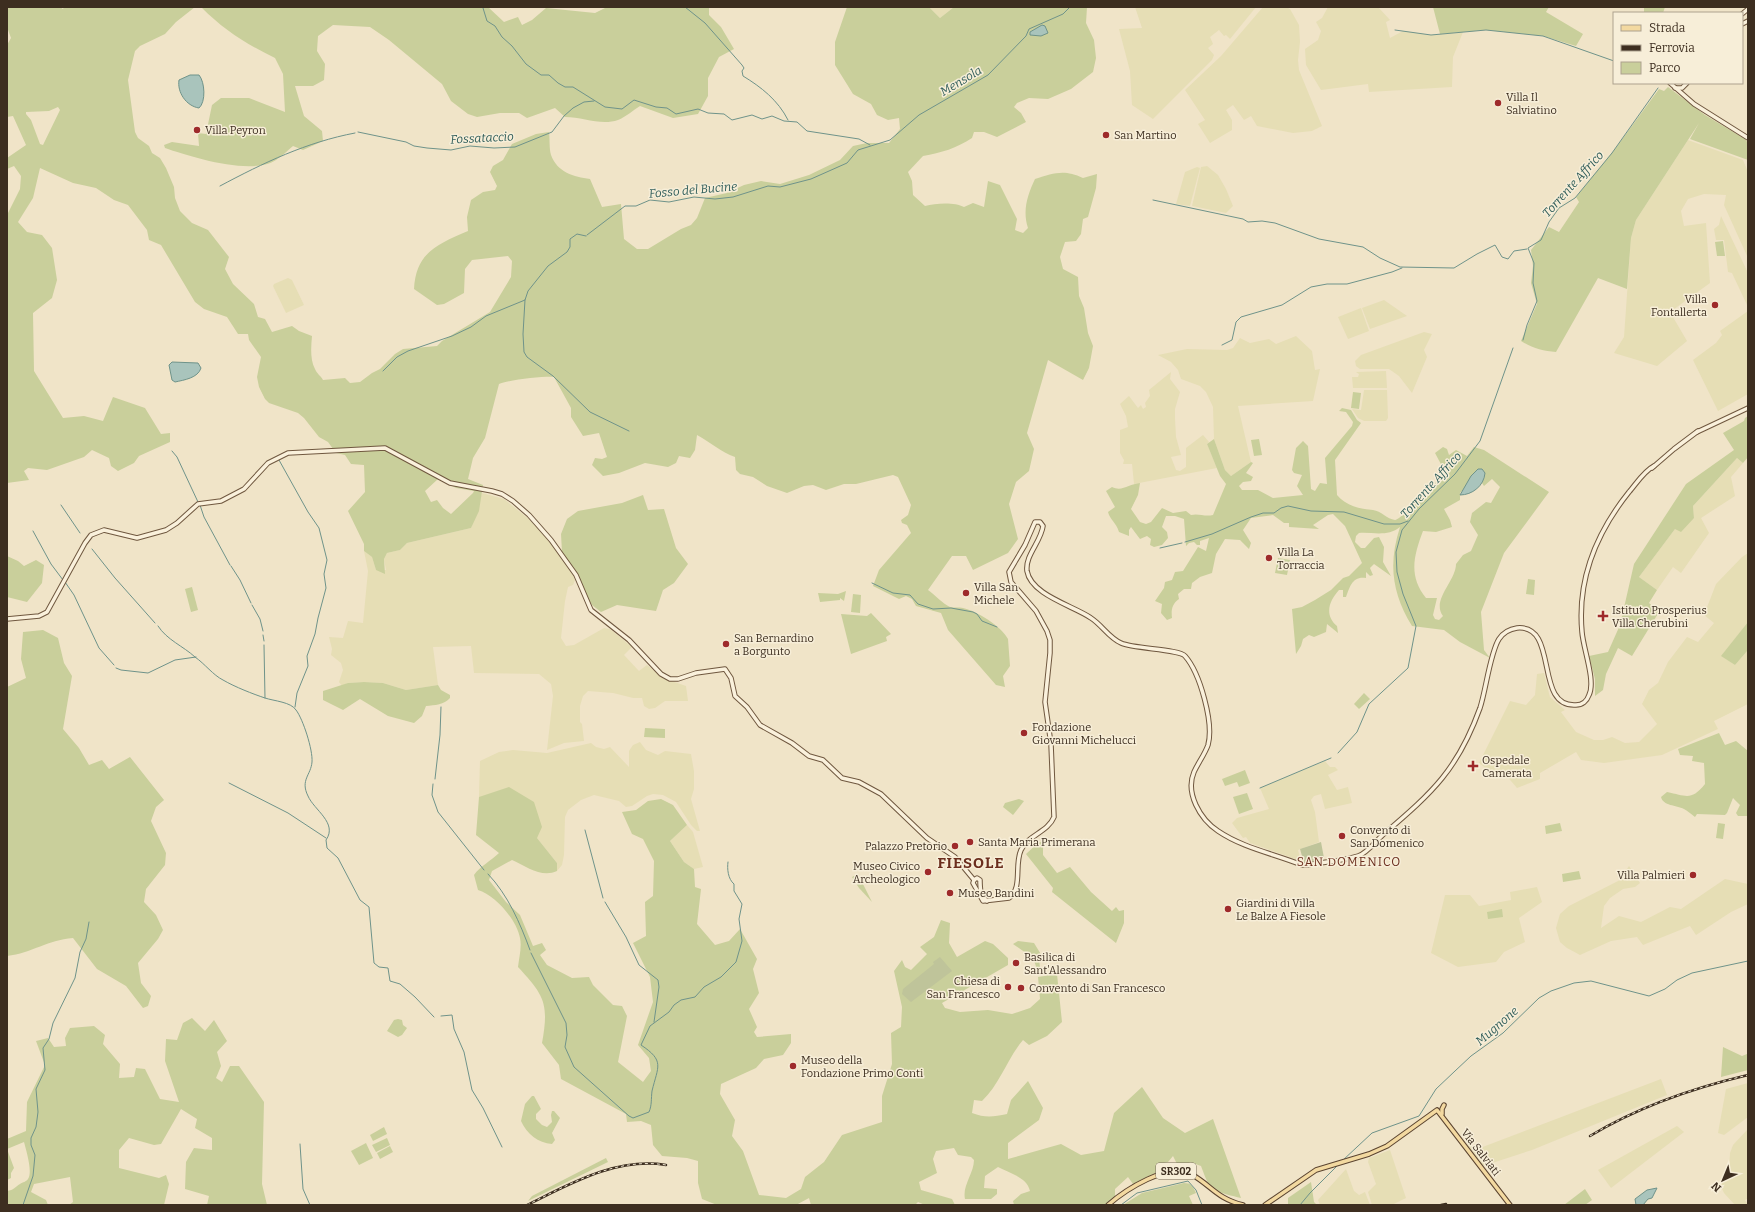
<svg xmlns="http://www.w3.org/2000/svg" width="1755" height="1212" font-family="Bitter,serif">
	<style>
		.farmland { fill: #e6deb5 }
		.green { fill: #c9cf9b; fill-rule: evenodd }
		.cemetery { fill: #bfc49a }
		.water { fill: #a9c4bc; stroke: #6f938a }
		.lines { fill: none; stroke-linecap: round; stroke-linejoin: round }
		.stream { stroke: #6f938a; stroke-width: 1 }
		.secondary-casing { stroke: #6f573f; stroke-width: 5.5 }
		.primary-casing { stroke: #5b4430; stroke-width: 5.5 }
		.secondary { stroke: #faf1dc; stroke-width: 3.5 }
		.primary { stroke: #f3d9a0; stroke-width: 3.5 }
		.rail-casing { stroke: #3d2e20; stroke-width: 2.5 }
		.rail { stroke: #f7eed8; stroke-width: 1; stroke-dasharray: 3; stroke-linecap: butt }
		.poi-dot { fill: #9e2a2b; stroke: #f7eed8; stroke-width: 1.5 }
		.labels { text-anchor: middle; stroke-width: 3; stroke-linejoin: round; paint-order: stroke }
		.shield { fill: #f7eed8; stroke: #756857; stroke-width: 1 }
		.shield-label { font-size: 10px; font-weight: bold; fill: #3d2e20 }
		.poi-label { font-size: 11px; fill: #3d2e20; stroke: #f7eed8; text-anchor: start }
		.street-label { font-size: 11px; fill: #3d2e20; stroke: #f7eed8 }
		.water-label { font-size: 12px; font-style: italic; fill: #2f5d5a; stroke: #f7eed8 }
		.neighbourhood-label { font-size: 12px; letter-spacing: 1px; fill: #6b2e1e; stroke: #f7eed8 }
		.district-label { font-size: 15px; font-weight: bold; letter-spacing: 1px; fill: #6b2e1e; stroke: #f7eed8 }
	</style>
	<rect width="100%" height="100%" fill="#f0e4c8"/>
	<!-- farmland -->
	<g class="farmland">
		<path d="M929,7H954L940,18Z"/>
		<path d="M1135,7H1256L1230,39L1226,35L1224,36L1219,30L1210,37L1213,44L1208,48L1214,55L1212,60L1153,119L1132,105L1130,71L1119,29L1142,28Z"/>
		<path d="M1263,7H1286L1290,9L1299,25L1300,42L1298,60L1299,70L1322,126L1312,131L1293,133L1257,126L1251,116L1244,120L1233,105L1226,110L1232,120V130L1210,143L1198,124L1205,120L1185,90L1221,56Z"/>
		<path d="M1328,7H1378L1390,20L1386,22L1390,38L1403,31L1431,35L1463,32L1453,57L1452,87L1369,92L1368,84L1321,90L1306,65L1305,49L1318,40L1321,31L1316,22L1322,18Z"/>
		<path d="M1688,140L1743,160L1748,172V258L1724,205L1726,195L1704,194L1688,199L1681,211L1684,226L1706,223L1710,283L1670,312L1687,341L1657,366L1614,353L1624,337L1631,238L1636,220Z"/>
		<path d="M1207,166L1218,175L1226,189L1233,206L1226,213L1192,206L1201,167Z"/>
		<path d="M1197,167L1200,168L1190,206L1176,204L1185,172Z"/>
		<path d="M1721,216L1748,273V307L1732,273L1728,272L1724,240H1716L1714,229L1719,225Z"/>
		<path d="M288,278L292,280L304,305L286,313L273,286L274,284Z"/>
		<path d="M1384,300L1407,316L1370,329L1362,308Z"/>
		<path d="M1361,308L1369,331L1348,339L1338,317Z"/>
		<path d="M1748,311V394L1718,411L1693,360L1716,343L1722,335L1720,331Z"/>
		<path d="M1424,332L1432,334L1424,350L1427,357L1412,393L1399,376L1389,369H1360L1356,366L1355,361L1361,355Z"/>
		<path d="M1296,336L1312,351L1315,370L1320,369L1313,401L1238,406L1251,462L1231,476L1225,470L1214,439L1213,407L1206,392L1200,386L1181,379L1178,370L1171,362L1158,355L1187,349L1227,350L1233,348L1240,338L1250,343L1269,339L1276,344Z"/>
		<path d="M1386,371L1387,388H1353L1352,377H1358L1359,374L1356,372Z"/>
		<path d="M1171,372L1170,379L1180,392L1175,409V418L1176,437L1181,455L1171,457L1176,470L1180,471L1186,467V448L1203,435L1209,442L1207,444L1217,468L1134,484L1132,464H1123L1124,460L1120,453V430L1128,427L1126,416L1120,404L1129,396L1138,408L1141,405L1143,409L1146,407L1145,403L1150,396L1149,390Z"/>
		<path d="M1364,390H1387L1388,418L1386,421H1364L1358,418L1352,409L1361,410Z"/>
		<path d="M1737,458L1743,463L1731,477L1735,496L1701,518L1709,533L1681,573L1673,567L1657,590L1639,577L1675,529L1694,518L1693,506Z"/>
		<path d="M482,493L504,499L530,520L550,542L574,576L575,580L573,585L568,587L565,601L561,638L566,646L574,645L604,628L610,629L632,647L624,655L639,671L647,665L663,678L686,686L688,701H665L655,708L649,709L644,706L642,698H633L613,693L588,691L583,696L580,706V722L582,724L584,741L564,743L547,750L553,696L551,684L539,674L474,673L471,646L433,647L438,685L406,690L383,683L364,682L348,683L342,686L339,682L343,670L341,663L331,655L332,649L329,637L343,638L348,621L363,623L368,571L364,551L372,557L376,570H386L384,559L387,553L400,550L407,543L471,528Z"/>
		<path d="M1748,553V622L1722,656L1735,665L1748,650V704L1714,721L1718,729L1662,755L1604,763L1581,760L1576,752L1540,773V779L1517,788L1505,774L1496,776L1479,763L1510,701L1526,705L1535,695L1537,674L1544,673L1550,697L1565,710L1561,712L1576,732L1594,740H1603L1612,737L1625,743L1639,742L1657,724L1642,704L1649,690L1658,683L1668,662L1687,637L1698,642L1714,623L1704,615L1716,584L1742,557Z"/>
		<path d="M640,742L646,750L658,755L665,751L691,754L694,771V789L691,799L700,831H697L691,825L676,802L663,795L653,794L647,796L632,806L626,807L619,801L594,795L581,800L568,810L565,817L564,855L562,865L557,871V863L537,838L479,797L480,761L499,752L513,750L547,753L591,743L596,747L604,749L610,747L629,767V751L633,745Z"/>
		<path d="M1325,761L1330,767H1335L1338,770L1328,775L1337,790L1348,787L1352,803L1325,809L1321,794L1314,796L1311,800L1315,812L1319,842L1298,850L1301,861L1250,843L1246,837L1243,838L1232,823L1237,818L1269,809L1260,788Z"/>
		<path d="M687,825L693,832L703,867L694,869L684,862L670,841Z"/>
		<path d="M1629,866L1640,883L1635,887L1623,889L1610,898L1604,906L1601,928L1619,916L1641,922L1670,907L1681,909L1725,879L1748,884V904L1731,912L1696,935L1690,926L1643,945L1637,937L1611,941L1580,955L1567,948L1560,942L1556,928L1560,914L1569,906L1620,880Z"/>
		<path d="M1537,887L1542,902L1519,918L1525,942L1504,952L1496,962L1458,967L1431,953L1445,895H1470L1479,906L1511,900L1510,892Z"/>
		<path d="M1661,1079L1667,1095L1532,1150L1483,1166L1467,1144L1480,1148Z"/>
		<path d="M1748,1083V1117L1724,1135L1718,1133L1726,1089Z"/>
		<path d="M1677,1126L1684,1132L1611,1188L1598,1170Z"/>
		<path d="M1748,1129V1198L1745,1200L1748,1205H1735L1724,1193L1720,1185L1723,1178L1729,1171L1730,1153L1733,1145Z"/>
		<path d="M1390,1150L1406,1198L1392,1205H1372L1368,1192L1376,1184L1368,1162L1369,1158Z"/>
		<path d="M1346,1169L1354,1191L1359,1195L1365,1192L1370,1205H1320L1318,1200Z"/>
	</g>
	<!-- green -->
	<g class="green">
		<path d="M7,7H60L63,9L64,7H195L176,22L165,34L140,46L135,51L128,80L135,132L138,138L149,146L152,153L160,158L166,168L174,187L175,198L180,211L192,223L208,230L229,257L225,269L233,284L254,304L258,317L265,319L272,332L292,326L299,331L312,336C311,347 310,360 315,369C317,374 321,376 323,380L345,378L350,383L360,382L372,373L380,369L395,354L403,349L437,346L442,341L490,312L511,277L512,261L508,256L472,260L465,269L464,293L444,304L437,305L414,289C416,252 438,244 468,231L467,217L471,200L483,192L495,190L497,186L490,172L493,166L503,160L512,144L536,134L549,132C550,139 549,148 551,155C557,172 574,177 590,179L602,207L621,204L624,239L637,249H648L681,229L691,225L697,218L705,198L727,193L744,185L761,181L780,184L809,175L840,160L853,146L867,143H889L900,129L899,118L888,120L877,115L871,104L853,94L835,65V42L847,7H929L940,18L954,7H1087L1086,23L1094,40L1096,58L1093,72L1071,89L1048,99L1029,98L1017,103L1014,107L1021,113L1026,122L997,137L984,132H974L972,138C957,148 941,153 923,156L908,172L912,181L913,195L925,206C936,203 955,202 964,207L973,203L984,207L988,181L1000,185L1017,219L1015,230L1023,233L1028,228C1022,210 1028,194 1035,179C1054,173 1064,169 1083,178L1097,174L1096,188L1088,217L1083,219L1081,234L1076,241L1065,242L1060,257L1063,269L1078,277L1079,296L1084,308L1088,333L1093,346L1089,368L1083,380L1048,360L1027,433L1034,449L1029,471L1016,482L1009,504L1018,539L1008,553L973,570L966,556H952L928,590C935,595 943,604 950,607C954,608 959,607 963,608C977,611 1001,626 1008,639L1010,666L1003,676L1005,687L996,685L948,630L941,613L916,606L912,599L906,596L899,599L873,586L879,570L911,533L907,525L902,523L901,520L908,515L911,505L898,477L893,475L856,484H844L826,490L813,485L804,486L787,493L767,486L753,477L740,474L736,470L735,457C721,452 710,442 697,435L695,450L690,458L679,456L676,463L668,467L645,463L619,473L603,476L592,465L595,458L602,459L607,457L599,433L583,436L571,417V408L554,377C545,376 508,380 499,384L485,438L473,458L468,479L483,485L479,511L471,528L407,543L400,550L387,553L384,559L385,574L376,570L372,557L364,551V544L348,511L365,492L364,465L351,464L345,455L336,453L328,442L319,437L304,418L298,413L269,403L265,399L259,387L257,377L261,357L249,340L248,334H238L227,317L204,309L195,302L161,245L149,240L147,230L128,205L114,200L96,188L73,183L40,168L33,198L18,222L27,232L42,235L52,248L57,280L52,298L33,313L34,371L63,418L84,416L103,421L113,397L145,408L161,434L170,433V442L139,456L134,463L118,471L111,466L109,458L92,450L84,457L47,470L28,468L24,471L29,480L7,483V215L20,189L21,176L14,166L7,169V158L26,145L13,116L7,117V45L11,38L7,27ZM58,107L60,110L43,145L40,144L31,120L26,114V112L49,111ZM438,479L456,488L474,491L473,493L451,514L443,508L437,500L431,502L425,491Z"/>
		<path d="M201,7H488L504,22L518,17L522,25L532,20L546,8L595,13L607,7H709V15L721,27L734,49L719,57L708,78V96L698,114L673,118L640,106C633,110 626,117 618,120C601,126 583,117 565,117L555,108L527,118L519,113H500L477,117L468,114L451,101L442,84L389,40L370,27L333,25L318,36L317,51L325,64L324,80L313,86H295L304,116L322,131L323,141L303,150L293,146C287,151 282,156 276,160C252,176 191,157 165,148L164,145L172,142L199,146L198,133L206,134L212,105L221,98H249L285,112L283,74L275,58C246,44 224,30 201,7Z"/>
		<path d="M1433,7H1549L1546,12L1583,34L1576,46L1543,36L1486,30L1440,34Z"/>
		<path d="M1644,7H1665L1663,13H1644Z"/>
		<path d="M1668,87L1705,115L1745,139L1748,143V160L1690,139L1699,123L1636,220L1631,238L1627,289L1598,278L1556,352C1543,351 1532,348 1521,341L1537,304L1531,283L1533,266L1531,250L1549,227L1559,232L1579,202L1576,197L1615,149L1659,89L1664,91Z"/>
		<path d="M1723,241L1725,256H1717L1715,242Z"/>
		<path d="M1353,392L1361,393L1359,409L1351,408Z"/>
		<path d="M1342,408L1351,410L1357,420L1361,423L1335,460L1337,495C1346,506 1360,509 1373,510C1381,511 1387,519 1395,520C1401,520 1435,483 1442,476L1443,468L1435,453L1443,447L1447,449L1449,455L1456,450L1467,456L1474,447L1484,450L1549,492L1504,553L1481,612L1484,650L1490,658L1460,642L1444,630L1412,626C1392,593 1388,564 1400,527C1388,537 1373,532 1359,533L1356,536L1355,542L1361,548H1365L1374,538L1379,537L1384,547L1383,562L1391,576L1374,564L1370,568L1373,575L1370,576L1366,572V578C1352,576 1350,587 1346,597H1343V590H1339C1329,601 1324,615 1337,626L1338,633L1327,624L1326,632L1314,637L1309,635L1303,639L1301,646L1296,654L1292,609L1302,607L1315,600L1331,590L1343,578L1349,576L1362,563L1345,526L1333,514L1328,515L1313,525L1319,529L1289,527V523H1284L1273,515L1251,518L1243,530L1251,543L1249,549L1240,540L1225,539L1216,554L1212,573L1200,577L1192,583L1191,589H1184L1178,594L1179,599C1172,604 1171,610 1172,618L1167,620L1161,613L1162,604L1155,601L1164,588L1165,582L1172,580L1175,572L1183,571L1198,547L1206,551L1209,538L1200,541V545H1197L1194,542L1189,543L1186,546L1184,519L1175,516H1166L1162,527L1167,532L1168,538L1162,545L1154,547L1150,545L1151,539L1147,536L1140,539L1131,527L1129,530V536L1119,532C1116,522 1110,520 1108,512L1115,507L1106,491L1112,487C1122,492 1129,484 1140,483L1138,495L1131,509L1140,522L1146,524L1151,522L1162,508L1173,513L1186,511L1191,515C1199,513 1204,517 1213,515L1226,484L1220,476L1207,444L1214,439L1225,470L1231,476L1251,462L1253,463L1246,473L1253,477L1251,481L1243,482L1239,486L1242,490H1258L1273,498L1303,495L1297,486L1302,475L1294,473L1292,470L1296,448L1303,441L1308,446L1311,489L1315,491L1320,483L1327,484L1325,458L1352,426L1353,422L1346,412L1339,411ZM1482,469L1485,474L1482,483L1484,486L1492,479L1500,487L1491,503L1486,502L1472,513L1470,522L1478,535L1471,551L1463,555L1456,564C1456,581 1431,600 1443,616L1439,620L1435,619L1433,615L1437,598H1426C1408,576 1414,555 1423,531L1436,532L1452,527L1450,520L1444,509L1460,500V493Z"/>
		<path d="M1748,416V457L1743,463L1737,458L1693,506L1694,518L1681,532L1675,529L1639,577L1657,590L1649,603L1659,612L1632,656L1618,648L1606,674L1603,690L1595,696V679L1589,656L1608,652L1620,625L1634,564L1686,484L1734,450L1723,433L1744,421L1745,418Z"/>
		<path d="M1259,439L1262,455L1254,456L1251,440Z"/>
		<path d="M643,495L648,510L664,509L676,548L688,564L674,583L663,590L656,611L617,605L601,612L592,605L562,552L561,534L567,519L578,511L622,503Z"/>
		<path d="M7,556L18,561L24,566L36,560L44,565L42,583L27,602L7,597Z"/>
		<path d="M1278,558L1290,560L1287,575L1275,573Z"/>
		<path d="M1528,579L1535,580L1534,595L1526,594Z"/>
		<path d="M192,587L198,610L191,612L185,589Z"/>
		<path d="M846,591L844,601L840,598V600L820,602L818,593L838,594Z"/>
		<path d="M853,594L861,595L860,613L851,612Z"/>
		<path d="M871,613L891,634L886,637L887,641L851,654L841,614L867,616Z"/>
		<path d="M1748,622V650L1735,665L1721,656Z"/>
		<path d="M43,630L58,638L64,663L72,676L63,729L79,748L89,765L102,760L109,769L130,757L164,800L156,807L151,821L166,853L165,865L146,889L144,902L156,915L163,930L158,939L138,963L141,983L151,996L148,1006L143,1008L126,986L97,969L73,938C47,940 32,953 7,956V687L26,678L21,659L23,632Z"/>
		<path d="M364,682L383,683L406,690L438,685L441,690L450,695V698C444,705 435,705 426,706L422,716L414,723L388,716L360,699L343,710L323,700V691L348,683Z"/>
		<path d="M1364,693L1370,699L1359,709L1354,704Z"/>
		<path d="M645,728L665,729V738L644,737Z"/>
		<path d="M1719,733L1725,745L1736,741L1748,751V816H1738L1736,813L1740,805L1733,798L1727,813L1725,815L1697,814L1695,817C1691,814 1688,811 1684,809C1676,805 1663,806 1661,797L1667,792C1687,796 1691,801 1705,784L1704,763L1692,761L1693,756L1680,755L1678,749Z"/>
		<path d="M1245,770L1250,783L1239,787L1237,782L1225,786L1222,779Z"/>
		<path d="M509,787L534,802L542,827L537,838L557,863V871C542,878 527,867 512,860L492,871L489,880L506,902L520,915L533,946L542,943L546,950L540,955L547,965L572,978L589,977L593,985L613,1005L622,1006L627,1016L618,1062L643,1082L651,1071L649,1058L638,1045L653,1002L650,977L633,943L646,936L645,902L653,896L654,861L643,839L632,834L622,812L636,810L648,801L661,799L673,805L687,825L670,841L684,862L694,869L695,887L701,889L697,924L715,945L729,941L740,929L757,959L753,969L759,993L749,1009L757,1027L754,1032L757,1037L791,1034V1043L783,1055L764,1059L756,1068L721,1084L720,1094L735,1120L732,1136L743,1151L759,1195L786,1198L801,1189L805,1177L824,1162L842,1135L882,1122V1096L892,1064L891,1033L901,1027L902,1007L894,971L902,960L905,967L911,970L927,954L920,947L934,937L941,920L950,923L949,943L957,957L985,941L993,944L1008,958V965L942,1003L945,1008L960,1012L988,1010L1012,1014L1030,1008L1040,999L1038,977L1057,974L1062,1022L1047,1036L1029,1045L1023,1040C1007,1059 1000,1084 982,1101L974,1100L972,1113C985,1118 993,1117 1007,1114L1011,1100L1028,1081L1043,1108L1039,1120L1008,1143V1159L1061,1144L1081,1155L1104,1151L1114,1113L1142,1087L1163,1118L1185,1133L1213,1119L1241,1198C1230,1195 1213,1193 1207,1181C1205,1177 1203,1171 1201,1166L1190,1162L1185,1168L1177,1164L1173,1156L1168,1162L1156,1165L1157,1172L1133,1184L1128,1177L1115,1189V1196L1105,1205H1014L1013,1201L1021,1194L1030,1191C1027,1177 1009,1173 998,1167L985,1176L984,1188L997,1189V1194L991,1199H965C962,1186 974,1173 974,1160L971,1157L958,1155L954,1148L936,1151L933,1159L937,1173L919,1182L921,1190L952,1199L955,1205H925L918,1202L915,1205H811L809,1198L796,1205H717L702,1199L698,1183V1161L687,1158L662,1156L653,1145L651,1125L641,1121L627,1122L626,1114L561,1079L559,1065L542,1043C549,1004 545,996 518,967C519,958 522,947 520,938C517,920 495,895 478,890L474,875C480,866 491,861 499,853L476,835L479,797Z"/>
		<path d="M1247,793L1253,809L1239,814L1233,797Z"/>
		<path d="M1019,799L1024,801L1013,815L1003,807L1005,803Z"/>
		<path d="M1560,823L1562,831L1546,834L1545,826Z"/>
		<path d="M1718,823L1725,824L1723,839L1716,838Z"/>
		<path d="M1043,841V855L1057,873L1070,867L1091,892L1112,911L1116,907L1119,911L1124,910V923L1116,943L1052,892L1053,888L1026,854L1038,843Z"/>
		<path d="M1579,871L1581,879L1563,882L1562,874Z"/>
		<path d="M858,874L872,902L859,888L852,877Z"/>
		<path d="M1502,909L1503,917L1488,919L1487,912Z"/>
		<path d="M1018,941L1034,943L1042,956L1039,958L1040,968L1037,969L1033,958L1013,944Z"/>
		<path d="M192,1018L205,1031L214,1020L227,1041L217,1052L221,1066L216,1078L222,1082L230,1066H239L264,1102L262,1184L267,1205H207L209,1196L185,1189L186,1162L194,1148L212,1150V1138L195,1128L197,1119L181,1109L161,1144L154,1145L129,1138L119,1150V1168L159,1178L166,1175L169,1184L164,1205H69L73,1202L70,1177L34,1184L31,1192L46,1200L48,1205H7V1191C14,1190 15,1187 20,1184C23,1182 26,1182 28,1179C33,1172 26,1150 24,1142L7,1149V1139L26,1131L27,1102L45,1065L36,1041L48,1038L54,1047L66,1046L65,1038L70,1028L94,1026L105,1035L103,1044L120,1064L119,1078L134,1077L136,1068L145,1069L160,1099L179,1102L165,1061L166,1039L177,1040L183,1023Z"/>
		<path d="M398,1019L402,1020L403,1025L407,1028L402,1035L398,1037L387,1031L394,1020Z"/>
		<path d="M1723,1047L1742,1056L1747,1054L1748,1070L1721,1077Z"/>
		<path d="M532,1096H534L541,1109L536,1114V1119L542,1125L547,1127L552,1122L551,1115L552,1111H554L560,1118L552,1133L555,1140L552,1144C538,1143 527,1134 521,1121L525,1104Z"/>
		<path d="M384,1127L387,1134L373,1141L370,1135Z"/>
		<path d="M387,1138L390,1145L376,1152L372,1145Z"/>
		<path d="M366,1143L373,1158L359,1165L351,1151Z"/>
		<path d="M390,1146L393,1152L380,1159L377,1153Z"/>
		<path d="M7,1149L14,1168L11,1173V1178L7,1180Z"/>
		<path d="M606,1158L608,1162L528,1201L532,1196Z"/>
		<path d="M1311,1182L1314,1202L1317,1205H1288V1198Z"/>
		<path d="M1184,1183C1191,1183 1193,1186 1196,1193L1189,1196L1193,1205H1123L1142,1193Z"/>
		<path d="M1585,1189L1592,1200L1585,1205H1564Z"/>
	</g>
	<!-- cemetery -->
	<g class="cemetery">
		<path d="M1321,842L1324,858L1316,862L1304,863L1300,849Z"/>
		<path d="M940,957L952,971L911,1002L902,994L903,989L934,964L933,962Z"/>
	</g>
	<!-- water -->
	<g class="water">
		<path d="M1042,25L1045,26L1048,33L1041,36L1030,35V32Z"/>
		<path d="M190,75H199C205,82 206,102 199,108C186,106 177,92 179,80Z"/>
		<path d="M172,362L198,363L201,368C198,378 184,380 175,382L172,380L169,365Z"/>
		<path d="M1478,469H1482L1485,473C1484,486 1472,495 1460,495L1471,476Z"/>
		<path d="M1657,1188L1652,1198L1648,1199L1643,1205H1636L1635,1199L1647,1190Z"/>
	</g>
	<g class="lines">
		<!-- stream -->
		<g class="stream">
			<path d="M685,7L705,23L742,65L744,68L742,71L743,76C761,87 778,100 788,120"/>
			<path d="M483,8L487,21L495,26L502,37L512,46L526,64L541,75H549L558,83L565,87H573L605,107L622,109L634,100L656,107L667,108L676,114L698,109L708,113L724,114L732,120L752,115L762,119L772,116L784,121L797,122L807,131L859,139L870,145"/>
			<path d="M1395,30L1431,35L1486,30L1543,36L1614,61"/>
			<path d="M358,132L406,142L414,146L427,148L451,150L470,146L494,148L515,147L552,132L564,116L573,108L584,102L594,101"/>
			<path d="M220,186C263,163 307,142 355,133"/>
			<path d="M1153,200L1243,219L1248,222L1262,221L1275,223L1319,239L1363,247L1380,258L1400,267L1454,268L1477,254L1495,245L1502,257L1508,259L1514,251L1527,249"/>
			<path d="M587,235L625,206H636L650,200L669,202L694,197L715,199L733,197L768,186L780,187L811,179L847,163L858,150L890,140L919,115L988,75L1026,36L1029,29L1063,14L1070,7"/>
			<path d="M525,300L523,334L524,352L527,357L553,376L590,412L629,431"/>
			<path d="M1523,340L1527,325L1537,301L1533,283L1534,263L1528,248L1541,240L1549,222L1559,208L1575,198L1612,153L1658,88"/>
			<path d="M1222,345L1232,340L1236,322L1241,317L1282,305L1311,287L1327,284H1347L1392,272L1402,268"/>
			<path d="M383,371L397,357L408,351L452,336L471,327L486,316L525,300L528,291L548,266L567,252L570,247V239L577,234L586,236"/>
			<path d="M172,451L177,457L198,502"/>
			<path d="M279,460L308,512L319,528L327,560L324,574L326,588L318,618L315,634L307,656L308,666L297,693L295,707"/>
			<path d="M61,505L80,533"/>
			<path d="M200,505L204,517L230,565"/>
			<path d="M33,531L51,564L63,580"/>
			<path d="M1185,542L1212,534L1251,517L1263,513H1274L1281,508L1288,506L1311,511L1344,512L1384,524H1400L1408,521"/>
			<path d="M1160,548L1182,543"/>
			<path d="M92,549L115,578L155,623"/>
			<path d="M231,566L240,580L251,603"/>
			<path d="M65,582L74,595L99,648L114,665"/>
			<path d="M872,583L893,593L910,595L918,604L933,609L951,608L973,612L977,614L982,621L997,627"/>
			<path d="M252,605L260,619L263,631"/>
			<path d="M158,626C167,640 183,646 195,657C205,664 213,675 223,680C235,687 253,694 265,698C274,701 291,702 296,710C303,719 313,750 312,762C311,775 300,780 308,796C314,810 338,823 326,840L327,848L338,858L360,900L369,907L374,963L379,967L388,968L390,981L400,984L415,997L434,1017"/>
			<path d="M263,635L264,641"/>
			<path d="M264,645L265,698"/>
			<path d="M116,668L121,670L148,673L175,660L196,657"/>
			<path d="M1338,753L1357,732L1369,704L1408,668L1416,626L1403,594L1397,572L1396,552L1402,530L1419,509L1455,474L1480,441L1513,348"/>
			<path d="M435,779L440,735L441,707"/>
			<path d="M229,783L288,813L326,838"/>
			<path d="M433,784L432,795L438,812L484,870"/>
			<path d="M1260,788L1331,758"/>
			<path d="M585,830L603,898"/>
			<path d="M488,874C508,895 520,923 530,950"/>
			<path d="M605,902L626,937L639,965L658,980L659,987L654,1022"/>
			<path d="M531,953L566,1023L567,1035L565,1047L574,1067L629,1116L633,1118L649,1112C652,1105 651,1099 652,1091C658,1066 665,1061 641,1045L650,1026L669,1012L674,1005L681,1000L695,997L704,987L721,977L736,962L742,941L739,919L742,904L734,891V884C728,879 727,869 728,862"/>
			<path d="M441,1016L452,1015L454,1029L464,1052L472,1090L483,1108L502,1147"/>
			<path d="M300,1144L303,1189L310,1205"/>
			<path d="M1342,1161L1372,1133L1419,1116L1436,1089L1455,1071L1471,1056L1503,1033L1539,998L1551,991L1574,983L1591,981L1649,996L1665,989L1677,980L1692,973L1748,961"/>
			<path d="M23,1205L33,1176L35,1155L31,1145V1138L36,1127L38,1112L36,1089L45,1070L43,1048L49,1039L53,1023L75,978L80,952L86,939L89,922"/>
			<path d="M1121,1205L1137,1193L1188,1181L1196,1190L1202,1205"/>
			<path d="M1300,1205L1310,1193L1338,1165"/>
		</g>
		<!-- secondary casing -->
		<g class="secondary-casing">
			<g id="secondary">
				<path d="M1742,14L1748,9"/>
				<path d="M1742,24L1748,21"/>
				<path d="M1670,83L1694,104L1748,138"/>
				<path d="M1675,88H1682L1687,83"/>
				<path d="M1697,432L1748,408"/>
				<path d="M1652,468L1674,449L1698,431"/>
				<path d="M7,619L39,616L47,612L85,543L91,535L104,530L137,538L166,530L177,523L198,504L221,501L244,489L268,463L288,453L385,448L450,483L492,491L502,494L513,501L529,515L551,540L576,575L591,610L629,640L661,674L670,679H678L696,673L725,669L731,678L735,696L747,707L760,725L792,743L809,756L823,760L842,778L859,782L881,794L927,838L955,857L974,880"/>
				<path d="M974,880L973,883L983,901L1009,898C1023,888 1014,865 1021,850C1028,835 1048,832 1054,817L1051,744L1045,702L1050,653V640L1047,631L1036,611L1011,582L1009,572L1025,545L1035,522H1040L1043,526C1041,542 1025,555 1027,571C1031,595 1074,606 1091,618C1102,625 1109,638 1121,643C1134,649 1179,649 1185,656C1200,673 1214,723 1208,745C1205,754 1198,763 1194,772C1185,793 1200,819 1218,831C1243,848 1275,854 1302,865H1308C1324,862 1342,861 1358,856C1368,853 1377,839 1385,833C1433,792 1458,769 1480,708C1486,690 1490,653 1499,639C1503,633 1510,629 1517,628C1560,624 1533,708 1576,705C1582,705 1587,701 1589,695C1596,681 1583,648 1582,632C1577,579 1597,532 1629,492C1636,484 1644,471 1654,466"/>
				<path d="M974,880L977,878L980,880C980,887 980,896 987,901"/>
			</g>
		</g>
		<!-- primary casing -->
		<g class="primary-casing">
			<g id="primary">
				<path d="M1442,1114V1109L1444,1105"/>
				<path d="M1108,1205C1125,1190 1168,1162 1191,1174C1212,1186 1216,1198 1243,1205"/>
				<path d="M1265,1205L1316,1170L1369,1154L1387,1146L1437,1110L1510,1205"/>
			</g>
		</g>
		<!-- secondary -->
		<use href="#secondary" class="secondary"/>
		<!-- primary -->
		<use href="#primary" class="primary"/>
		<!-- rail casing -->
		<g class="rail-casing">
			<g id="rail">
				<path d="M1590,1136C1638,1107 1693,1088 1748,1075"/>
				<path d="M527,1205C570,1184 616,1157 666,1165"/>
				<path d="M1441,1205L1446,1204"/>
			</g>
		</g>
		<!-- rail -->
		<use href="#rail" class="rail"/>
	</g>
	<!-- markers -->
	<g class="poi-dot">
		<circle cx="1498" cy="103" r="4"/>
		<circle cx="197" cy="130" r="4"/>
		<circle cx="1106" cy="135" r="4"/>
		<circle cx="1715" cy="305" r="4"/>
		<circle cx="1269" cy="558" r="4"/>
		<circle cx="966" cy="593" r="4"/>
		<path d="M1601 610h4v4h4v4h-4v4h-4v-4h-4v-4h4z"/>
		<circle cx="726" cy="644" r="4"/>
		<circle cx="1024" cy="733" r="4"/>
		<path d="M1471 760h4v4h4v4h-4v4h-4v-4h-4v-4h4z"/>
		<circle cx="1342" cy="836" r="4"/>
		<circle cx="970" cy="842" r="4"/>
		<circle cx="955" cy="846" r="4"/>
		<circle cx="928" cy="872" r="4"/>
		<circle cx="1693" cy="875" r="4"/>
		<circle cx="950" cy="893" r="4"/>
		<circle cx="1228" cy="909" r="4"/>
		<circle cx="1016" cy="963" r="4"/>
		<circle cx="1008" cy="987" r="4"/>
		<circle cx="1021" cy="988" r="4"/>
		<circle cx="793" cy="1066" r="4"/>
	</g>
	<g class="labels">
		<!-- shield labels -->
		<rect class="shield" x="1156" y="1163" width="40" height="16" rx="3"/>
		<g class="shield-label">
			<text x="1176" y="1175">SR302</text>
		</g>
		<!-- poi labels -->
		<g class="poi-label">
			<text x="1506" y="101">Villa Il<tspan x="1506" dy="13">Salviatino</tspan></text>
			<text x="205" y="134">Villa Peyron</text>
			<text x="1114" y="139">San Martino</text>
			<text x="1707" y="303" text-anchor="end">Villa<tspan x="1707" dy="13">Fontallerta</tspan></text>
			<text x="1277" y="556">Villa La<tspan x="1277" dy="13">Torraccia</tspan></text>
			<text x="974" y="591">Villa San<tspan x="974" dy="13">Michele</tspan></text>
			<text x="1612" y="614">Istituto Prosperius<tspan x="1612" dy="13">Villa Cherubini</tspan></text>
			<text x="734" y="642">San Bernardino<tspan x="734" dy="13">a Borgunto</tspan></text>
			<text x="1032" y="731">Fondazione<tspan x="1032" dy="13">Giovanni Michelucci</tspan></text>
			<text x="1482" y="764">Ospedale<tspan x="1482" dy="13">Camerata</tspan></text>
			<text x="1350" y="834">Convento di<tspan x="1350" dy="13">San Domenico</tspan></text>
			<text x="978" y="846">Santa Maria Primerana</text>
			<text x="947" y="850" text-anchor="end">Palazzo Pretorio</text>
			<text x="920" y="870" text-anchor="end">Museo Civico<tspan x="920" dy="13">Archeologico</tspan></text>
			<text x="1685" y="879" text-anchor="end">Villa Palmieri</text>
			<text x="958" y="897">Museo Bandini</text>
			<text x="1236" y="907">Giardini di Villa<tspan x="1236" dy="13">Le Balze A Fiesole</tspan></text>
			<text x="1024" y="961">Basilica di<tspan x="1024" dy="13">Sant'Alessandro</tspan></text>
			<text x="1000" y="985" text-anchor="end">Chiesa di<tspan x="1000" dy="13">San Francesco</tspan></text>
			<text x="1029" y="992">Convento di San Francesco</text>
			<text x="801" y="1064">Museo della<tspan x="801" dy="13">Fondazione Primo Conti</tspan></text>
		</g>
		<!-- street labels -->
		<g class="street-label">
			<text transform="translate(1481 1152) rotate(52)" y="4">Via Salviati</text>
		</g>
		<!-- water labels -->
		<g class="water-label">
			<text transform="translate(961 81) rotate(-31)" y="4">Mensola</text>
			<text transform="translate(482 138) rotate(-3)" y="4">Fossataccio</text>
			<text transform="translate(1573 184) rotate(-48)" y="4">Torrente Affrico</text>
			<text transform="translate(693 190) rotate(-5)" y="4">Fosso del Bucine</text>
			<text transform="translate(1431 485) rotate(-48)" y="4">Torrente Affrico</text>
			<text transform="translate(1497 1026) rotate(-41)" y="4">Mugnone</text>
		</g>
		<!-- neighbourhood labels -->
		<g class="neighbourhood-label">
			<text x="1349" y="866">SAN DOMENICO</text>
		</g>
		<!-- district labels -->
		<g class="district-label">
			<text x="971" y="868">FIESOLE</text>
		</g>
	</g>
	<!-- border -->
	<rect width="1755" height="1212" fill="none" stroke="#3d2e20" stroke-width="16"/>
	<!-- legend -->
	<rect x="1613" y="12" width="130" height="72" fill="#f7eed8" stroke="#ada18e"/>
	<rect x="1621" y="25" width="20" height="6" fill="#f3d9a0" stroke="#ada18e"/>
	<text x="1649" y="32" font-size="12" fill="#3d2e20">Strada</text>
	<rect x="1621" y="45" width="20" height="6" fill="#3d2e20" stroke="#ada18e"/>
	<text x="1649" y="52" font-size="12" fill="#3d2e20">Ferrovia</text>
	<rect x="1621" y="62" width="20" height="12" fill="#c9cf9b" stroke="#ada18e"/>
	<text x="1649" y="72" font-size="12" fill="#3d2e20">Parco</text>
	<!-- north arrow -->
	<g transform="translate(1723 1180) rotate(224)" stroke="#f7eed8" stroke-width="3" paint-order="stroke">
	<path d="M0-3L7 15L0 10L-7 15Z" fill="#3d2e20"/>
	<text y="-6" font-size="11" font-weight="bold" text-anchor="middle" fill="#3d2e20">N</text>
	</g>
</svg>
